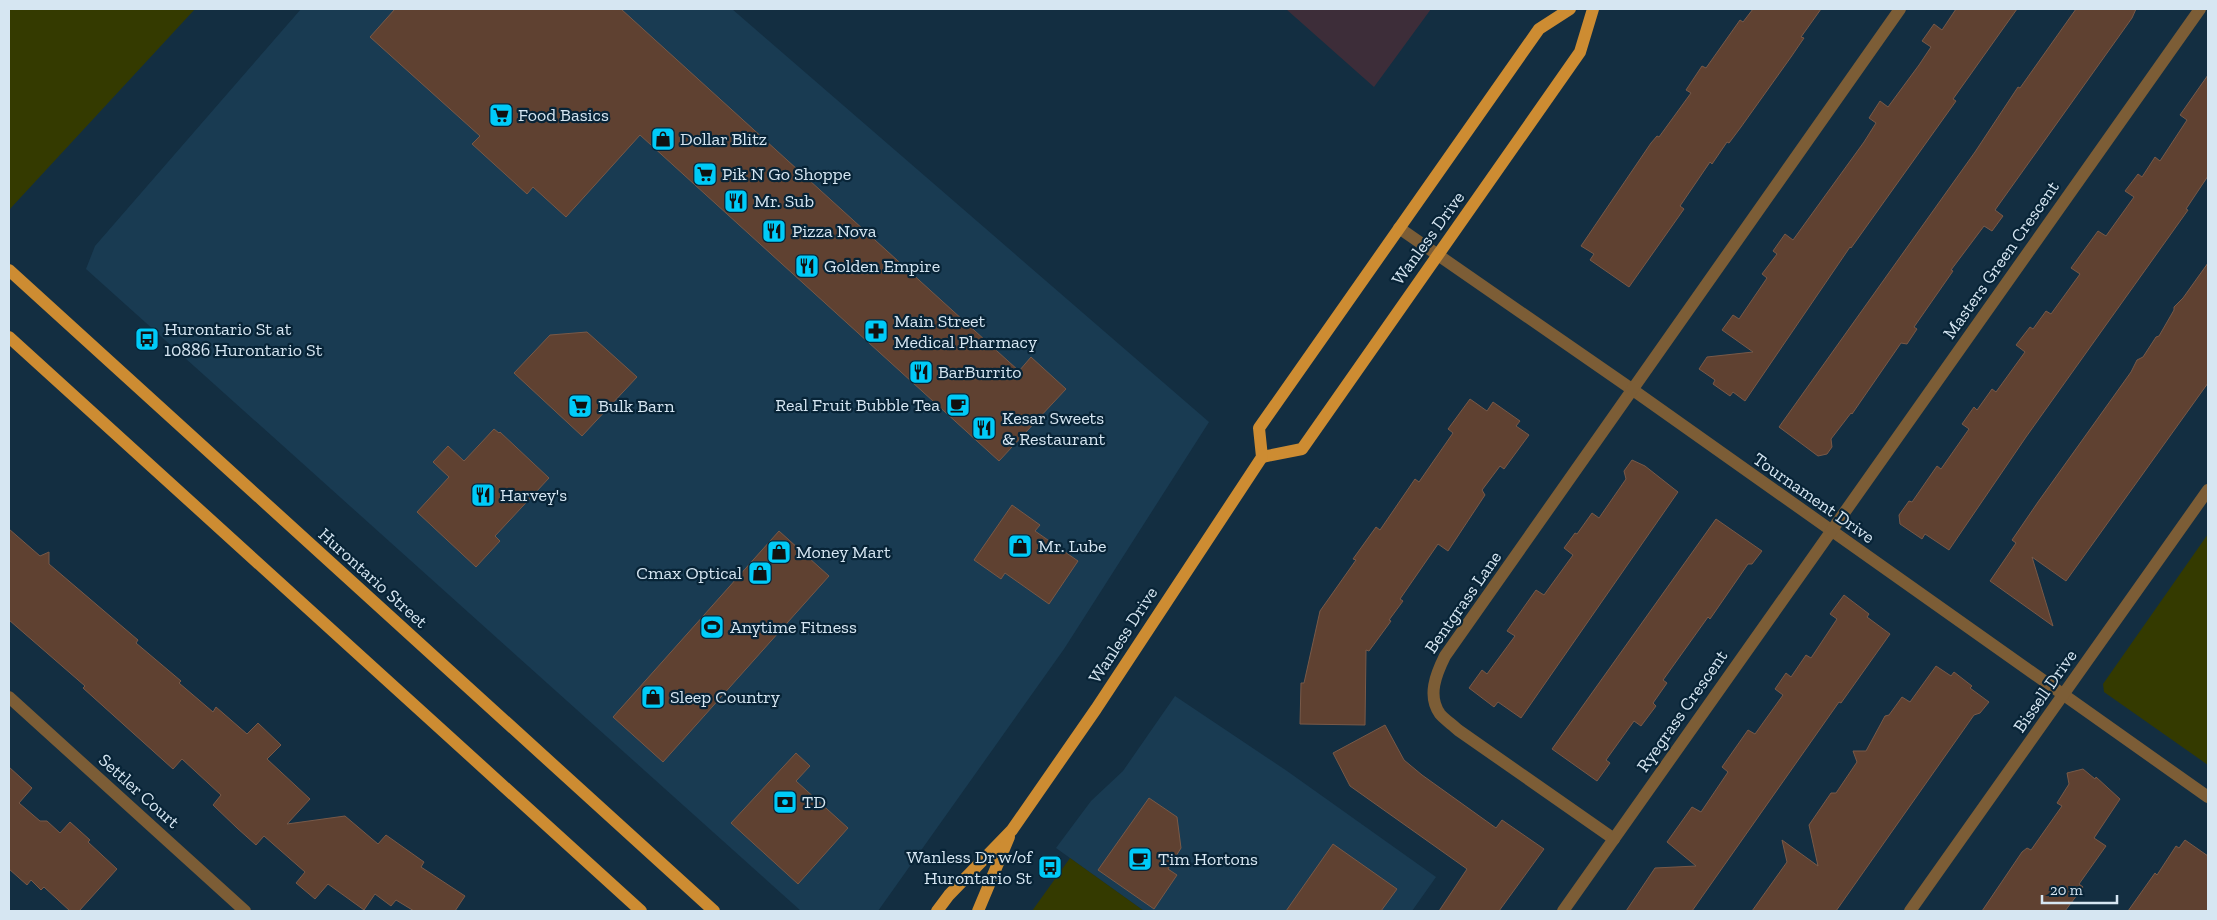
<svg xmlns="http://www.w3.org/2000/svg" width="2217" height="920" font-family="'Zilla Slab',serif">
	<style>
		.built { fill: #193b52 }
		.industrial { fill: #3d2d39 }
		.green { fill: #343a00 }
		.building { fill: #5f4131; stroke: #785948 }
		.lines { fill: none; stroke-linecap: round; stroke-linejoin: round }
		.minor { stroke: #7c5d36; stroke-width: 12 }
		.major { stroke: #cd8c32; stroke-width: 12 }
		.labels { text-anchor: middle; stroke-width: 4.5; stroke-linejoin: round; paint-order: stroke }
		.poi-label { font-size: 18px; fill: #d6e6f2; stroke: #082437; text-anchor: start }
		.street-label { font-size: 18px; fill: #d6e6f2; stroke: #082437 }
	</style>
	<rect width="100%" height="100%" fill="#132e41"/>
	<!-- built -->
	<g class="built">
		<path d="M301,9H732L1209,422L1064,649L878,911H801L86,269L95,246Z"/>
		<path d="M1175,696L1287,771L1436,877L1412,911H1144L1056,848L1091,801L1123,771Z"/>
	</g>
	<!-- industrial -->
	<path class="industrial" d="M1286,9H1431L1374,87Z"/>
	<!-- green -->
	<g class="green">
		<path d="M9,9H195L9,210Z"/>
		<path d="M2208,534V765L2104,692L2103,684Z"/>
		<path d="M1070,858L1144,911H1032Z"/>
	</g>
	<!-- building -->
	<g class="building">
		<path d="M395,9H621L1019,371L1031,357L1066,389L999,461L640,135L566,217L533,187L527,194L472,144L480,136L370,37Z"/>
		<path d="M1753,9H1821L1801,37L1804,38L1791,57L1741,127L1729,143L1727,142L1712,164L1710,162L1680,206L1684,209L1629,287L1590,260L1594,254L1581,246L1651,143L1657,136L1659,137L1691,93L1686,90L1702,66L1706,68L1740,20L1743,22Z"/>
		<path d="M1956,9H2017L1953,99L1956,101L1851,248L1850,247L1745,401L1733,392L1730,396L1713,384L1715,380L1699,369L1707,357L1753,352L1722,330L1733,315L1739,319L1767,278L1762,274L1777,254L1773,251L1785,234L1793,240L1864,142L1876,123L1869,118L1880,101L1888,107L1919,65L1931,47L1922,41L1934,24L1942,30Z"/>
		<path d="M2076,9H2136L2132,18L1995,210L2003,216L1992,231L1984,226L1951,270L1953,271L1914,327L1917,329L1907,344L1901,343L1852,414L1851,413L1831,439L1832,447L1827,454L1818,456L1779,427L1975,152L2018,87L2020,88Z"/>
		<path d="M2208,75V176L2186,209L2188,210L2026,437L1949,550L1925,534L1922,539L1900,524L1899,515L1909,501L1912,502L1937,466L1941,469L1969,429L1962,424L1974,407L1977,410L1992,389L1996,392L2025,352L2016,345L2030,327L2033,329L2046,311L2051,314L2080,274L2071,268L2098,231L2106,236L2134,197L2125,191L2138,174L2142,177L2155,157L2160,161L2187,120L2180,115Z"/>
		<path d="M2208,263V383L2066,581L2032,557L2053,626L1990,581L2016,543L2012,540L2038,502L2131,372L2137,360L2143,357L2156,337L2159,336L2174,310V307L2183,298Z"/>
		<path d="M587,332L637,377L582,436L514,373L550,335Z"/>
		<path d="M1470,399L1487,411L1493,402L1520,421L1516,426L1529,435L1504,469L1500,466L1482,490L1485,495L1448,551L1438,544L1400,599L1403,601L1389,620L1391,621L1369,651L1366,650L1365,725L1300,724L1301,683H1304L1320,611L1356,560L1353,559L1376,527L1380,530L1415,479L1419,482L1453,433L1448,429Z"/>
		<path d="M494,429L499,433L500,432L549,478L495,536L500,541L476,567L417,512L449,477L433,462L448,446L464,461Z"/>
		<path d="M1632,460L1645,466L1678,492L1521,718L1498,702L1494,707L1469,688L1482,670L1487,674L1515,636L1507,631L1536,590L1544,595L1573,555L1564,548L1575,533L1577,534L1592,513L1599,518L1626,479L1624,471Z"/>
		<path d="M1012,505L1040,525L1035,531L1078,561L1049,604L1005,573L1001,579L974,560Z"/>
		<path d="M1716,519L1762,551L1752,564H1748L1710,619L1708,617L1663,680L1667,683L1653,703L1656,706L1641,726L1634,721L1606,760L1610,763L1597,781L1552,749Z"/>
		<path d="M9,529L40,556L49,552V564L138,640L136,643L181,681L179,683L213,712L216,707L247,734L258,723L281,745L267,759L310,799L287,824L345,816L378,844L386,835L424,862L421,867L465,896L455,911H414L396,900L391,906L375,894L364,910L328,884L315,899L296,883L305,872L264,836L256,845L237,828L213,805L221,795L182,759L173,769L83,688L85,686L9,620Z"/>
		<path d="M779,531L829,576L663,762L613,717Z"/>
		<path d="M1844,595L1869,614L1867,617L1890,634L1841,703L1839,702L1692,911H1626L1655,868L1696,866L1667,842L1692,807L1701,812L1728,772L1722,767L1748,730L1755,734L1783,695L1775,689L1786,673L1791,677L1806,655L1811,658L1837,619L1830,614Z"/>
		<path d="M1936,666L1951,676L1954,672L1972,686L1970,688L1989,702L1980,713L1974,715L1836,911H1752L1787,862L1782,840L1818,866L1809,825L1831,793H1836L1857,762L1853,751H1866L1885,716L1889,715L1902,697L1910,702Z"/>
		<path d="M1385,725L1404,760L1422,775L1496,828L1502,820L1544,849L1499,911H1439L1467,869L1350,786L1333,753Z"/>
		<path d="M796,753L810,766L796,781L848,828L798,884L731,823Z"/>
		<path d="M9,767L32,788L19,803L40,821H47L60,833L70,822L90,840L88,842L117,869L79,911H70L44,887L41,890L31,880L27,885L9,869Z"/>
		<path d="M2083,769L2095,779L2096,777L2120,799L2094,838L2106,846L2079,884L2083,887L2065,911H1982L2022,852L2027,848L2031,850L2062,806L2057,803L2069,784L2067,773Z"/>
		<path d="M1149,798L1177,817L1181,848L1168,869L1177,875L1154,909L1098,870Z"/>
		<path d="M2185,840L2208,856V911H2128L2155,873L2157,875L2176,846L2179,848Z"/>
		<path d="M1333,844L1397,889L1381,911H1286Z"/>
	</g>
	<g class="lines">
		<!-- minor -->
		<g class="minor">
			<path d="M1399,228L1633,390L2208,797"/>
			<path d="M9,697L245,911"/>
			<path d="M1614,839L1458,730C1453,725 1445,720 1440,714C1427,696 1436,674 1445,656L1900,9"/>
			<path d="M1563,911L2200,9"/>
			<path d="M1910,911L2208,490"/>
		</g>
		<!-- major -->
		<g class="major">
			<path d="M9,270L714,911"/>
			<path d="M9,337L641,911"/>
			<path d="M1262,457L1302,449L1580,52L1593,9"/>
			<path d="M937,911L949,895L1012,830L1096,709L1262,457L1259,428L1539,29L1570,9"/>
			<path d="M978,911L1009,837"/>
		</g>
	</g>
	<!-- icons -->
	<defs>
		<g id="supermarket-square" transform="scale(1.25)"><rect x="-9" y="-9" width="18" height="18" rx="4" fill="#00cbf8" stroke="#082437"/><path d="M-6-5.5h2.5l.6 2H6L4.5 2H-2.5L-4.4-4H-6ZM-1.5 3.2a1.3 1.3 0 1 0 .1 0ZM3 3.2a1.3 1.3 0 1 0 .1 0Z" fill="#111"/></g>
		<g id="shop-square" transform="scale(1.25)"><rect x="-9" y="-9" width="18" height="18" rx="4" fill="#00cbf8" stroke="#082437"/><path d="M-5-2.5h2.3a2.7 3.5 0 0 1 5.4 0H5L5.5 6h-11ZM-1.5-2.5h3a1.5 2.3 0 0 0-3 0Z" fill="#111"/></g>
		<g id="restaurant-square" transform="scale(1.25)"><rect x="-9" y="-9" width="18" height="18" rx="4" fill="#00cbf8" stroke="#082437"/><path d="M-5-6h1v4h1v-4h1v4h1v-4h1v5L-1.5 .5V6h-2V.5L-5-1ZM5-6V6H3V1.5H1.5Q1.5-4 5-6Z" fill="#111"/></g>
		<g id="pharmacy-square" transform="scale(1.25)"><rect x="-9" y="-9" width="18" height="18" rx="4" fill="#00cbf8" stroke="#082437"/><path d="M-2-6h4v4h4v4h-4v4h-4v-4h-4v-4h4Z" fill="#111"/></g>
		<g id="bus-square" transform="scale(1.25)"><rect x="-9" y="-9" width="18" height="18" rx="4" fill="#00cbf8" stroke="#082437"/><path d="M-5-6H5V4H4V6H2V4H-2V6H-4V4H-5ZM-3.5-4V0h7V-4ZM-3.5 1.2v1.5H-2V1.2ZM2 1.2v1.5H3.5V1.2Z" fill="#111"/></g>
		<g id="cafe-square" transform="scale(1.25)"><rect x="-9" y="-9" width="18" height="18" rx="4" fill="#00cbf8" stroke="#082437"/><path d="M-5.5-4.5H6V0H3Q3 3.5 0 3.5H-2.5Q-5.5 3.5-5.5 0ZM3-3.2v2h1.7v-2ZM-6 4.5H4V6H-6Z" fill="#111"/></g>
		<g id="stadium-square" transform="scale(1.25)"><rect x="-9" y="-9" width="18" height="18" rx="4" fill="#00cbf8" stroke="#082437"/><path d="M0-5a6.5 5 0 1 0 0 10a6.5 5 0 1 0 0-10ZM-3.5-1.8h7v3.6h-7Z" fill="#111"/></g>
		<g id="bank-square" transform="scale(1.25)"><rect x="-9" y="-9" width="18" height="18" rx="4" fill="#00cbf8" stroke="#082437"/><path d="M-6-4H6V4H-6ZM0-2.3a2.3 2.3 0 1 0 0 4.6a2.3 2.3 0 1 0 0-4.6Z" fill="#111"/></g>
	</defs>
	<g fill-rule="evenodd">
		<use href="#supermarket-square" x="501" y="115"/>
		<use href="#shop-square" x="663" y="139"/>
		<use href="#supermarket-square" x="705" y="174"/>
		<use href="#restaurant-square" x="736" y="201"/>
		<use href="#restaurant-square" x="774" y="231"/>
		<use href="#restaurant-square" x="807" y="266"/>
		<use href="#pharmacy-square" x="876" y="331"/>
		<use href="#bus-square" x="147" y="339"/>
		<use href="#restaurant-square" x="921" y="372"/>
		<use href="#cafe-square" x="958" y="405"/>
		<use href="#supermarket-square" x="580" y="406"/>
		<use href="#restaurant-square" x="984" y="428"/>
		<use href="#restaurant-square" x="483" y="495"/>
		<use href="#shop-square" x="1020" y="546"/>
		<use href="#shop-square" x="779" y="552"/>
		<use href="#shop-square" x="760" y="573"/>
		<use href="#stadium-square" x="712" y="627"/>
		<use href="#shop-square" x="653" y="697"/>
		<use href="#bank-square" x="785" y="802"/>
		<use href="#cafe-square" x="1140" y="859"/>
		<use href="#bus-square" x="1050" y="867"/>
	</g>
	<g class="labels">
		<!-- poi labels -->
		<g class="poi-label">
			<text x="518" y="121">Food Basics</text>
			<text x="680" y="145">Dollar Blitz</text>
			<text x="722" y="180">Pik N Go Shoppe</text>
			<text x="754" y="207">Mr. Sub</text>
			<text x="792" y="237">Pizza Nova</text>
			<text x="824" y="272">Golden Empire</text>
			<text x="894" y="327">Main Street<tspan x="894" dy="21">Medical Pharmacy</tspan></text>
			<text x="164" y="335">Hurontario St at<tspan x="164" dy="21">10886 Hurontario St</tspan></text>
			<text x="938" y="378">BarBurrito</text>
			<text x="940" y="411" text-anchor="end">Real Fruit Bubble Tea</text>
			<text x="598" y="412">Bulk Barn</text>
			<text x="1002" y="424">Kesar Sweets<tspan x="1002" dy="21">&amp; Restaurant</tspan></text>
			<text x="500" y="501">Harvey's</text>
			<text x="1038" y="552">Mr. Lube</text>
			<text x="796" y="558">Money Mart</text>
			<text x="742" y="579" text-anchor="end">Cmax Optical</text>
			<text x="730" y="633">Anytime Fitness</text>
			<text x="670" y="703">Sleep Country</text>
			<text x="802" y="808">TD</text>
			<text x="1032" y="863" text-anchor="end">Wanless Dr w/of<tspan x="1032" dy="21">Hurontario St</tspan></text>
			<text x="1158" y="865">Tim Hortons</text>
		</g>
		<!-- street labels -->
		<g class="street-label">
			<text transform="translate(1428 238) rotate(-54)" y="6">Wanless Drive</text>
			<text transform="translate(2001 260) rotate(-55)" y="6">Masters Green Crescent</text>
			<text transform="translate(1814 498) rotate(35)" y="6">Tournament Drive</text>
			<text transform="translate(373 578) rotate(42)" y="6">Hurontario Street</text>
			<text transform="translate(1463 602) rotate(-55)" y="6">Bentgrass Lane</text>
			<text transform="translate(1123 635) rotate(-57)" y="6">Wanless Drive</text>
			<text transform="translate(2045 691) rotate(-55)" y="6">Bissell Drive</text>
			<text transform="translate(1682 711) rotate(-55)" y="6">Ryegrass Crescent</text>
			<text transform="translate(139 791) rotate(42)" y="6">Settler Court</text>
		</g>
	</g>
	<!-- border -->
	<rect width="2217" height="920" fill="none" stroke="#d6e6f2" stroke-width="20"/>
	<!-- scale -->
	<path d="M2042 895v8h75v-8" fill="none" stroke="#d6e6f2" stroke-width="2.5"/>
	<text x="2050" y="895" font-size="15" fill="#d6e6f2" stroke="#082437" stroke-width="4" paint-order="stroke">20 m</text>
</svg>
